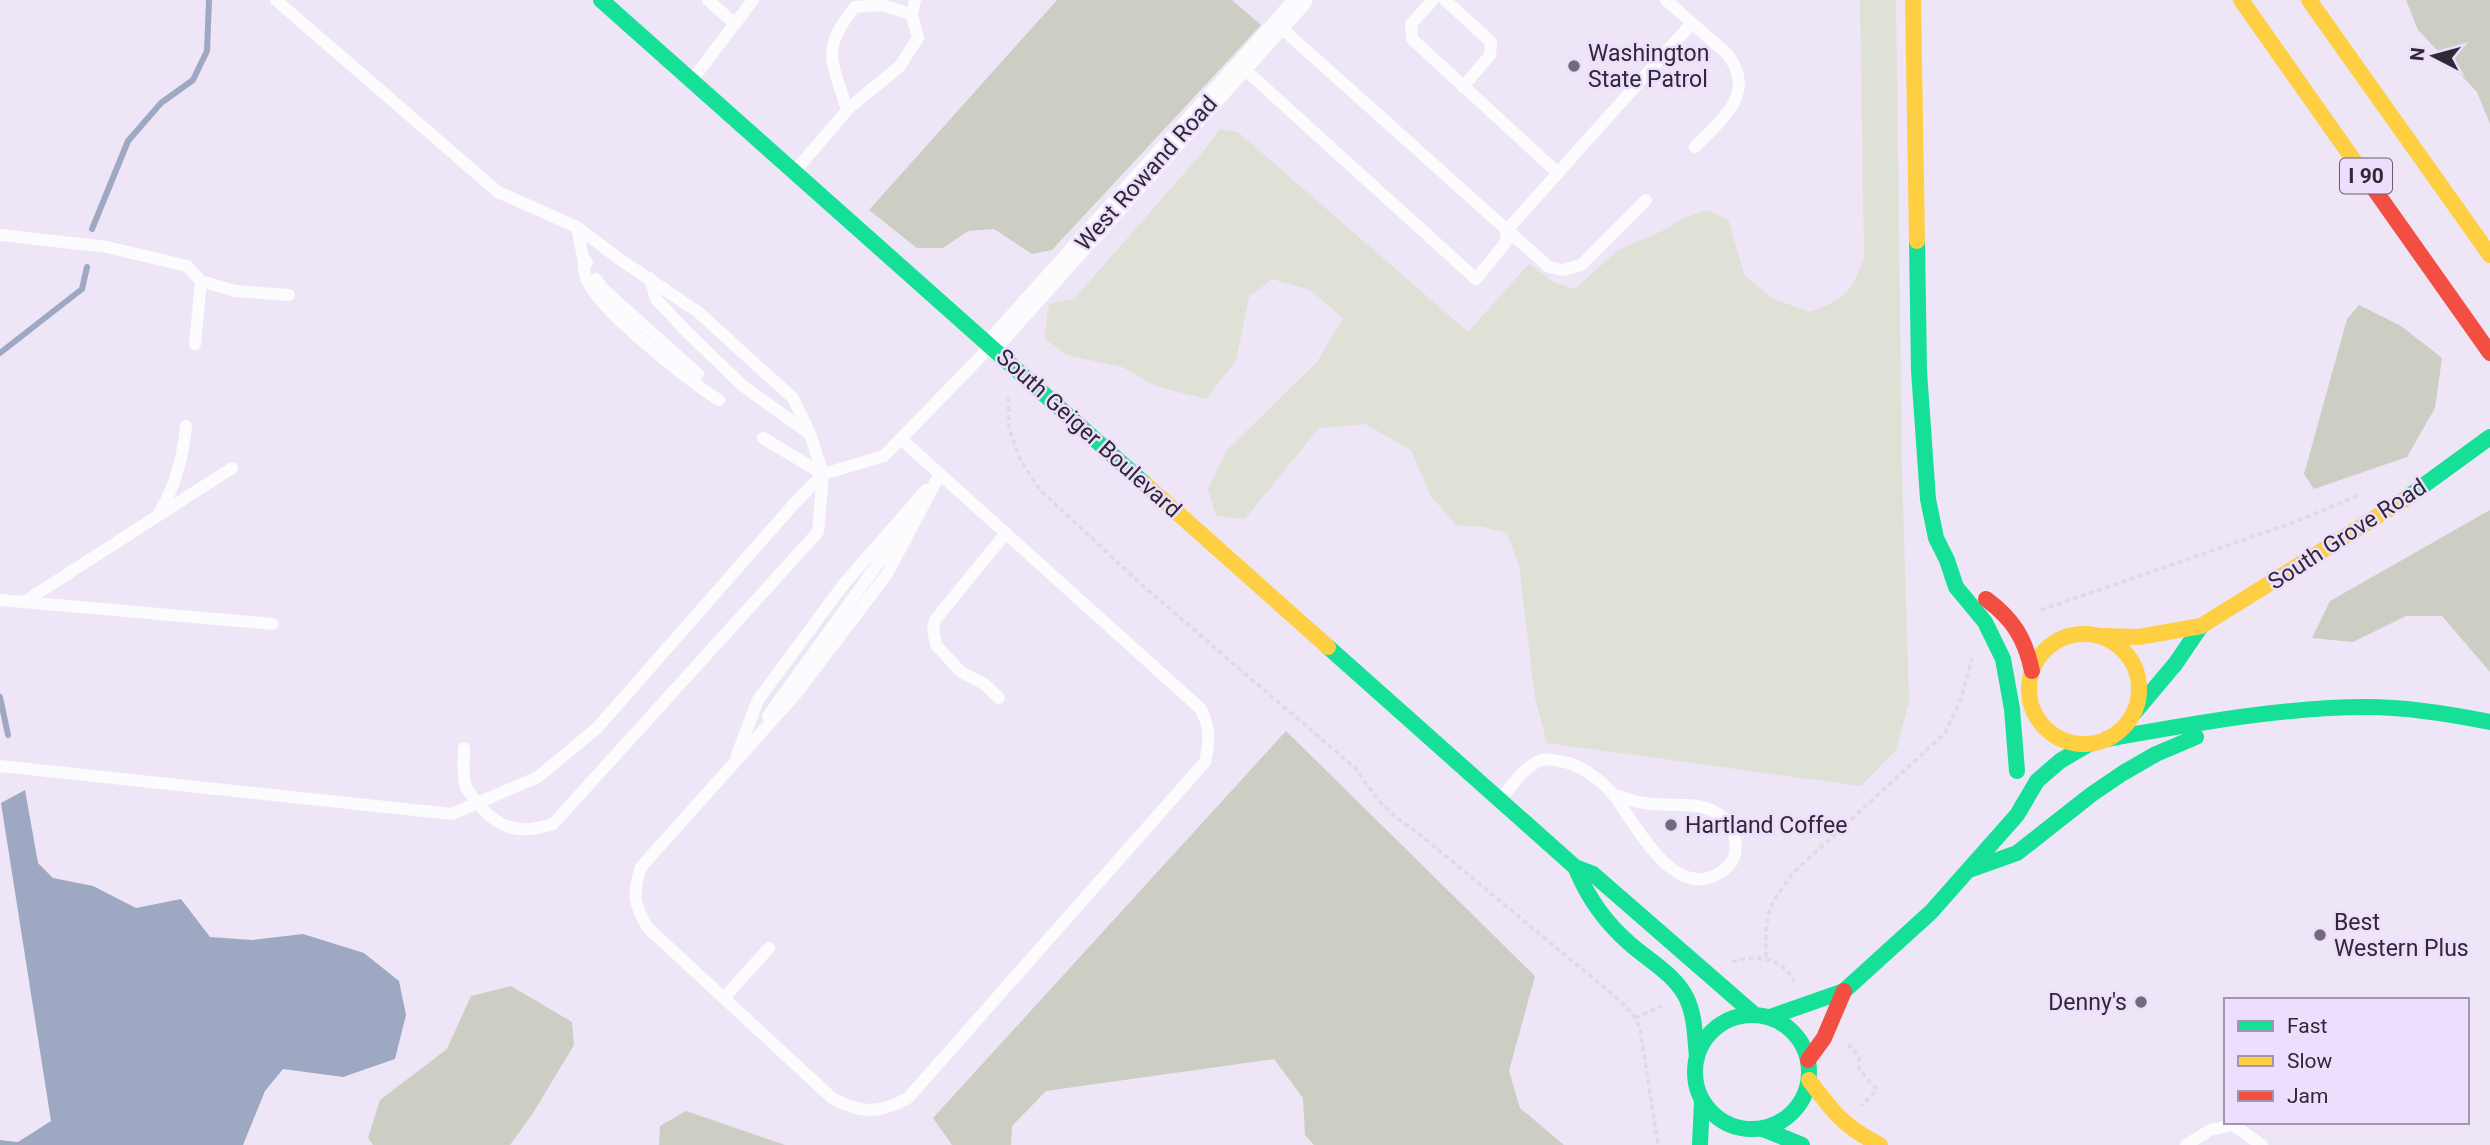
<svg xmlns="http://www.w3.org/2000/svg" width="2490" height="1145" font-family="Roboto,sans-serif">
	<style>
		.green { fill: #dfe1d7 }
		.forest { fill: #cccec3 }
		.water { fill: #9ea8c2 }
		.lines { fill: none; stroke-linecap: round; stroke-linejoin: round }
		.stream { stroke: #9ea8c2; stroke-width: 6 }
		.path { stroke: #dedbe1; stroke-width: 3.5; stroke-dasharray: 5 3.5; stroke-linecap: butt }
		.lane { stroke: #fcfbfe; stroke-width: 12 }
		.street { stroke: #fcfbfe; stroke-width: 23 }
		.fast { stroke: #16e098; stroke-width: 16 }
		.slow { stroke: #ffcf43; stroke-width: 16 }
		.jam { stroke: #f24e42; stroke-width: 16 }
		.poi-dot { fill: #726b79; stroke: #eddefe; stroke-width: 2.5 }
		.labels { text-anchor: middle; stroke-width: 5; stroke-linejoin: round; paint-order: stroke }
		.shield { fill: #eddefe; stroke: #685f71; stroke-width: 2 }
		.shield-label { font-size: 21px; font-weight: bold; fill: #2f2935 }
		.poi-label { font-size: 23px; fill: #2f2935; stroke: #eddefe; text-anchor: start }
		.street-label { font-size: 23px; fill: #2f2935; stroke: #eddefe }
	</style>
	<rect width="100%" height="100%" fill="#eee5f7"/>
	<!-- green -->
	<path class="green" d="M1860,0H1896L1902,470L1909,702L1896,750L1861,786L1547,743L1535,698L1519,566L1507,533L1483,527L1456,525L1430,495L1411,450L1365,424L1319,428L1245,519L1216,516L1208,489L1227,450L1317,362L1343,318L1310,290L1272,279L1249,297L1236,361L1206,399L1158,387L1122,367L1066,355L1044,338L1049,304L1074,299L1201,154L1220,129L1238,132L1468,332L1529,264L1555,283L1575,289L1618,250L1662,231L1684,218L1707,210L1728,219L1745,276L1774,299L1810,312C1846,298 1851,294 1864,257Z"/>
	<!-- forest -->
	<g class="forest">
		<path d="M1057,0H1232L1261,25L1052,250L1032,254L994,229L968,231L943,248H917L869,210Z"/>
		<path d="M2406,0H2490V124L2477,92L2418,30Z"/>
		<path d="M2359,305L2401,326L2442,358L2435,408L2407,457L2314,489L2304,474L2347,319Z"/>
		<path d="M2490,510V672L2442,616H2406L2353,642L2312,638L2330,601Z"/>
		<path d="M1286,731L1535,976L1509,1071L1520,1108L1564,1145H1314L1305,1135L1303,1098L1274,1059L1046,1091L1012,1126L1011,1145H952L933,1118Z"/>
		<path d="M511,986L572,1022L574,1045L533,1113L510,1145H373L368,1138L380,1100L447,1049L471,996Z"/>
		<path d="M686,1111L785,1145H659L660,1126Z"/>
	</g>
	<!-- water -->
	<path class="water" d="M25,790L38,863L53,878L93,886L136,908L181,899L210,937L252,940L303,934L364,953L399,981L406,1015L395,1059L343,1077L283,1069L265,1091L243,1145H0V1140L18,1142L51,1121L1,803Z"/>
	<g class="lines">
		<!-- stream -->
		<g class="stream">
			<path d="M92,229L128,141L161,103L193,80L207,51L209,0"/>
			<path d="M0,353L82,289L87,267"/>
			<path d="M0,697L8,735"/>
		</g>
		<!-- path -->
		<g class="path">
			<path d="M1008,398L1009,429L1021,461L1040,490L1143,586L1354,767L1378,800L1397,818L1418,833L1617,998L1632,1013L1640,1028L1658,1145"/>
			<path d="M2041,610L2295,522L2359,495"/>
			<path d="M1766,957C1765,914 1767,907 1793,873L1945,733L1961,699L1972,658"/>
			<path d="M1732,962C1755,955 1781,956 1794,981"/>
			<path d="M1635,1018L1662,1006"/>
			<path d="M1848,1044L1859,1057V1069L1877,1090L1861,1106"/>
		</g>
		<!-- lane -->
		<g class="lane">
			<path d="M276,0L498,192L577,227L618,258L698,312L793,398L810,434L823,474L818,532L553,824C520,835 497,829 476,801C473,797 468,792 466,787C462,776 464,760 464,748"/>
			<path d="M708,0L735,24"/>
			<path d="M1433,0L1411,24L1412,39L1558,173"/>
			<path d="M1445,0L1491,42L1490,55L1463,87"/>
			<path d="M1666,0L1727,54C1758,94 1722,118 1695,147"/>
			<path d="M1278,25L1507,230L1692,23"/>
			<path d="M1241,66L1476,279L1506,242L1507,230"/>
			<path d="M692,80L753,0"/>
			<path d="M847,110C833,62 819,50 855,7L883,5L912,15"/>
			<path d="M795,171L850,107L899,67L918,38L912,15L915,0"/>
			<path d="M577,227L583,257L587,263"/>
			<path d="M1507,230L1549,267L1563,270L1581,265L1646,200"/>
			<path d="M0,235L107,247L187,266L201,281L235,291L289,295"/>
			<path d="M583,257C584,264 584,272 586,278C597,309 689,381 719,400"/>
			<path d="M650,278L656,299L686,331L743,386L807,432"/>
			<path d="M596,279L603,289L698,374"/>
			<path d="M195,344L201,281"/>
			<path d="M763,438L823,474"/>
			<path d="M901,439L1201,709C1210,728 1210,741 1205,762L908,1098C878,1114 862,1114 832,1098L648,928C634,905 632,894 641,867L795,695L887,574L940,474"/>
			<path d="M159,513C176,486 183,458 186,426"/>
			<path d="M0,600L273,624"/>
			<path d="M24,602L232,468"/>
			<path d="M999,698L984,684L961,672L936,645L933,629L935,620L1006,533"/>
			<path d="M768,716L905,526"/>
			<path d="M737,755L758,700L843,585L926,490"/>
			<path d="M0,766L452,814L538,777L597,728L793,505L823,474L884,456L989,348"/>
			<path d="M1500,800C1512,786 1525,765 1542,760C1547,759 1554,760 1558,761C1578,762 1603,781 1615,797C1636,825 1671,895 1714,876C1723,872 1733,864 1735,854C1738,835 1730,819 1713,811C1693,801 1666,807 1644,803C1634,802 1624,797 1614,795"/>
			<path d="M724,998L769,948"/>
			<path d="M2186,1145L2210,1130L2233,1125L2262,1145"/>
		</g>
		<!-- street -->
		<path class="street" d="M991,346L1301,0"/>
		<!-- fast -->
		<g class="fast">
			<path d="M601,0L1145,484"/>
			<path d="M1917,241L1919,371L1928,499L1936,538L1947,560L1956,587L1985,622L2003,659L2012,709L2017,771"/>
			<path d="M2405,499L2490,437"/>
			<path d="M1328,647L1575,867L1593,874L1755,1015"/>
			<path d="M2134,713L2176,663L2201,626"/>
			<path d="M2107,739C2192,724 2281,707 2368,707C2409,707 2450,714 2490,722"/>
			<path d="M1576,869C1588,898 1605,922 1629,943C1649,961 1675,974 1687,999C1695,1016 1695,1038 1697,1057"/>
			<path d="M1969,870L2017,853L2092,794L2123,773L2156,754L2196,737"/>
			<circle cx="1752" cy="1072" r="57"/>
			<path d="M1770,1017L1844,991L1931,912L2017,815L2037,781L2060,761L2089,744"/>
			<path d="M1763,1129L1802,1145"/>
			<path d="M1700,1145L1702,1100"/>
		</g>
		<!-- slow -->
		<g class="slow">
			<path d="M1913,0L1917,241"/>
			<path d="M2241,0L2367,179"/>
			<path d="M2309,0L2490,255"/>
			<path d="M1145,484L1328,647"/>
			<circle cx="2084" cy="689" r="55"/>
			<path d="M2102,636L2139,637L2201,626L2405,499"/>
			<path d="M1809,1080C1834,1113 1843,1126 1880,1145"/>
		</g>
		<!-- jam -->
		<g class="jam">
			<path d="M2367,179L2490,353"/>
			<path d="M1986,599C2013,619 2025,638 2032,671"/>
			<path d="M1808,1060L1824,1038L1844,991"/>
		</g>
	</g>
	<!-- markers -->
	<g class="poi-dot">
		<circle cx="1574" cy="66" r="7"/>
		<circle cx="1671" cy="825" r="7"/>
		<circle cx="2320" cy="935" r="7"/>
		<circle cx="2141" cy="1002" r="7"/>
	</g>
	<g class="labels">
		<!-- shield labels -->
		<rect class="shield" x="2340" y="158.5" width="52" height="35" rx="5"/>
		<g class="shield-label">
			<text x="2366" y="183">I 90</text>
		</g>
		<!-- poi labels -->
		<g class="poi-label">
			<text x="1588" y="61">Washington<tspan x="1588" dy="26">State Patrol</tspan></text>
			<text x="1685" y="833">Hartland Coffee</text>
			<text x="2334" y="930">Best<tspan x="2334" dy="26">Western Plus</tspan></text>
			<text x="2127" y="1010" text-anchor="end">Denny's</text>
		</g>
		<!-- street labels -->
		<g class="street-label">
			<text transform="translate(1146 173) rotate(-48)" y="8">West Rowand Road</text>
			<text transform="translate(1089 433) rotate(42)" y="8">South Geiger Boulevard</text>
			<text transform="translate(2347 534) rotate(-33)" y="8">South Grove Road</text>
		</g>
	</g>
	<!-- legend -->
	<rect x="2224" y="998" width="245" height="126" fill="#eddefe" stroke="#a196ae" stroke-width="2"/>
	<rect x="2238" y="1021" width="35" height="10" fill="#16e098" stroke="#a196ae" stroke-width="2"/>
	<text x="2287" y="1033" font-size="21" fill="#2f2935">Fast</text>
	<rect x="2238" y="1056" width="35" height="10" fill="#ffcf43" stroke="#a196ae" stroke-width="2"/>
	<text x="2287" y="1068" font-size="21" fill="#2f2935">Slow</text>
	<rect x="2238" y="1091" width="35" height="10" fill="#f24e42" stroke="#a196ae" stroke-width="2"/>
	<text x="2287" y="1103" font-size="21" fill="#2f2935">Jam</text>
	<!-- north arrow -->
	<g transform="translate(2434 56) rotate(276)" stroke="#eddefe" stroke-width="5" paint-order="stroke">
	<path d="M0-5L12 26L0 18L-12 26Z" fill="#2f2935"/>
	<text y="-10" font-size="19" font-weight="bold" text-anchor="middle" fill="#2f2935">N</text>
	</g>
</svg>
